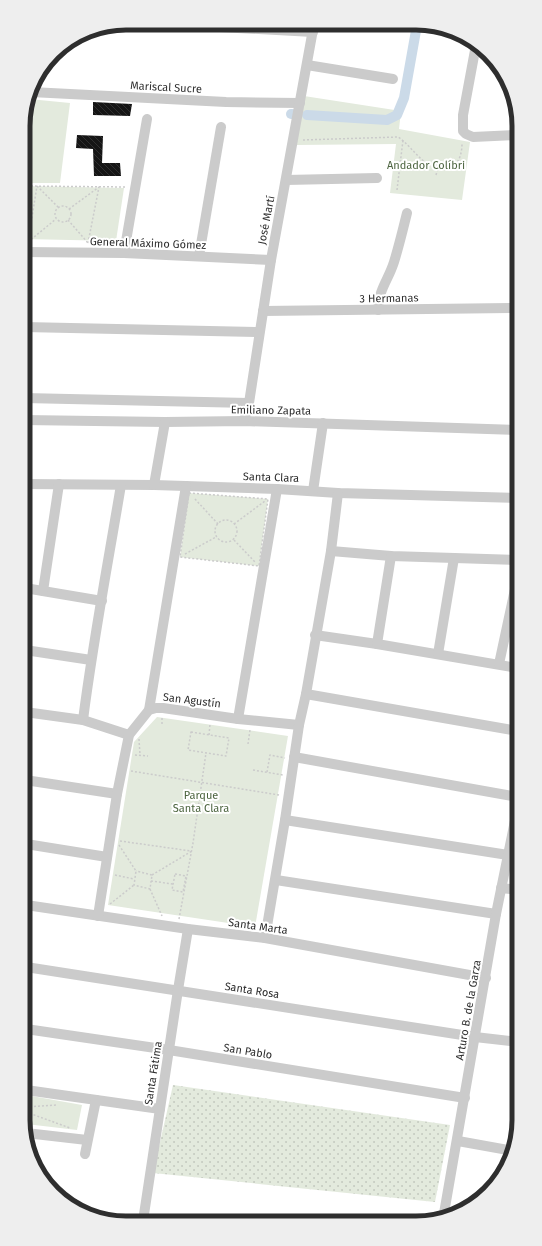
<svg xmlns="http://www.w3.org/2000/svg" width="542" height="1246" font-family="'Fira Sans',sans-serif">
	<style>
		.grass { fill: url(#grass-dots) }
		.park { fill: #e3eadd }
		.lines { fill: none; stroke-linecap: round; stroke-linejoin: round }
		.canal { stroke: #cbdae8; stroke-width: 10 }
		.building { fill: url(#building-back-hatch) }
		.path { stroke: #cbcbcb; stroke-width: 1.5; stroke-dasharray: 2 2; stroke-linecap: butt }
		.minor { stroke: #cbcbcb; stroke-width: 10 }
		.major { stroke: #a6a6a6; stroke-width: 12 }
		.labels { text-anchor: middle; stroke-width: 4; stroke-linejoin: round; paint-order: stroke }
		.street-label { font-size: 11px; fill: #2e2e2e; stroke: #fff }
		.park-label { font-size: 11px; fill: #4d6540; stroke: #fff }
		.rim { fill: none; stroke: #2e2e2e; stroke-width: 5 }
	</style>
	<defs>
		<pattern id="grass-dots" width="8" height="8" patternUnits="userSpaceOnUse"><rect width="8" height="8" fill="#e3eadd"/><path d="M2 2h.1M6 6h.1" fill="none" stroke="#c3c9be" stroke-width="1.8" stroke-linecap="round"/></pattern>
		<pattern id="building-back-hatch" width="6" height="6" patternUnits="userSpaceOnUse"><rect width="6" height="6" fill="#151515"/><path d="M-1 5l2 2M0 0l6 6M5-1l2 2" fill="none" stroke="#2f2f2f"/></pattern>
	</defs>
	<rect width="100%" height="100%" fill="#fff"/>
	<!-- grass -->
	<path class="grass" d="M173,1085L450,1125L435,1202L153,1173Z"/>
	<!-- park -->
	<g class="park">
		<path d="M304,96L401,111L399,129L470,142L462,200L390,193L396,144L296,145Z"/>
		<path d="M29,99L70,103L60,183H23V119Z"/>
		<path d="M23,186L124,188L116,241L24,239Z"/>
		<path d="M189,493L268,499L259,566L180,557Z"/>
		<path d="M157,717L288,736L255,927L108,905L134,742Z"/>
		<path d="M26,1095L82,1105L77,1130L26,1124Z"/>
	</g>
	<g class="lines">
		<!-- canal -->
		<g class="canal">
			<path d="M291,114H292"/>
			<path d="M307,115L387,120L397,115L404,98L417,25"/>
		</g>
	</g>
	<!-- building -->
	<g class="building">
		<path d="M93,102L132,104L130,116L93,115Z"/>
		<path d="M77,135L103,136L102,163H120L121,176H94L93,149L76,148Z"/>
	</g>
	<g class="lines">
		<!-- path -->
		<g class="path">
			<path d="M303,140L398,137C414,147 427,176 451,167C460,163 462,152 462,143"/>
			<path d="M436,175L438,168"/>
			<path d="M23,186L126,187"/>
			<path d="M37,186L58,207"/>
			<path d="M397,190L403,140"/>
			<circle cx="63" cy="214" r="8"/>
			<path d="M69,209L99,187"/>
			<path d="M68,220L88,243"/>
			<path d="M28,242L37,186"/>
			<path d="M28,242L56,219"/>
			<path d="M88,243L99,187"/>
			<path d="M189,493L268,499L259,566L180,557Z"/>
			<path d="M195,499L218,524"/>
			<circle cx="226" cy="531" r="11"/>
			<path d="M234,524L265,501"/>
			<path d="M234,540L255,562"/>
			<path d="M185,554L216,537"/>
			<path d="M162,724V717"/>
			<path d="M191,732L229,738L226,756L188,750Z"/>
			<path d="M209,735L210,724"/>
			<path d="M139,739L140,755"/>
			<path d="M248,744L250,730"/>
			<path d="M135,755L148,756"/>
			<path d="M253,770L283,775"/>
			<path d="M131,771L279,795"/>
			<path d="M267,772L270,755L285,758"/>
			<path d="M120,841L191,851"/>
			<path d="M119,845L136,871L134,885L150,889L152,875L136,871"/>
			<path d="M175,874L186,876L183,892L172,890Z"/>
			<path d="M115,875L134,879"/>
			<path d="M152,875L192,851"/>
			<path d="M151,881L173,884"/>
			<path d="M150,889L162,916"/>
			<path d="M110,904L134,885"/>
			<path d="M179,919L193,843L206,753"/>
			<path d="M26,1107L56,1105"/>
			<path d="M26,1112L70,1128"/>
		</g>
		<!-- minor -->
		<g class="minor">
			<path d="M145,23L313,32"/>
			<path d="M476,45L463,115V131L466,134L473,137L516,135"/>
			<path d="M307,65L393,79"/>
			<path d="M31,92L226,102L300,103"/>
			<path d="M286,180L377,178"/>
			<path d="M24,252L124,253L271,260"/>
			<path d="M124,253L147,119"/>
			<path d="M199,256L221,127"/>
			<path d="M378,310C379,288 388,281 394,262C399,246 403,229 407,213"/>
			<path d="M263,311L516,308"/>
			<path d="M24,327L259,332"/>
			<path d="M24,398L249,403"/>
			<path d="M24,420L165,422L244,421L517,430"/>
			<path d="M244,421L249,403L271,260L314,24"/>
			<path d="M24,484L154,485L277,489L338,493L517,498"/>
			<path d="M154,485L165,422"/>
			<path d="M313,491L323,423"/>
			<path d="M331,551L391,556L517,560"/>
			<path d="M25,588L102,601"/>
			<path d="M43,591L59,484"/>
			<path d="M315,635L377,644L517,668"/>
			<path d="M377,644L391,556"/>
			<path d="M25,650L91,660"/>
			<path d="M438,654L454,558"/>
			<path d="M499,664L517,580"/>
			<path d="M306,694L518,731"/>
			<path d="M149,710L186,486"/>
			<path d="M25,712L83,720L129,735"/>
			<path d="M238,719L277,489"/>
			<path d="M83,720C93,641 108,563 121,485"/>
			<path d="M294,757L518,797"/>
			<path d="M25,780L117,794"/>
			<path d="M285,820L508,855"/>
			<path d="M26,844L107,857"/>
			<path d="M276,880L496,914"/>
			<path d="M501,888L518,890"/>
			<path d="M26,905L188,929L265,938L486,978"/>
			<path d="M98,916L117,794L129,735L149,710L156,708H163L238,719L299,725"/>
			<path d="M265,938L285,820L299,725L306,694L331,551L338,493"/>
			<path d="M26,967L475,1037L518,1042"/>
			<path d="M26,1029L169,1050L465,1098"/>
			<path d="M26,1090L160,1109"/>
			<path d="M26,1133L87,1140"/>
			<path d="M458,1141L513,1151"/>
			<path d="M85,1154L96,1100"/>
			<path d="M443,1219L496,914L518,806"/>
			<path d="M143,1221L178,990L188,929"/>
		</g>
		<!-- major -->
		<path class="major" d="M104,1220L124,1221"/>
	</g>
	<g class="labels">
		<!-- street labels -->
		<g class="street-label">
			<text transform="translate(166 87) rotate(3)" y="4">Mariscal Sucre</text>
			<text transform="translate(266 220) rotate(-79)" y="4">José Martí</text>
			<text transform="translate(148 243) rotate(2)" y="4">General Máximo Gómez</text>
			<text transform="translate(389 298) rotate(-1)" y="4">3 Hermanas</text>
			<text transform="translate(271 410) rotate(1)" y="4">Emiliano Zapata</text>
			<text transform="translate(271 477) rotate(2)" y="4">Santa Clara</text>
			<text transform="translate(192 700) rotate(7)" y="4">San Agustín</text>
			<text transform="translate(258 926) rotate(8)" y="4">Santa Marta</text>
			<text transform="translate(252 990) rotate(9)" y="4">Santa Rosa</text>
			<text transform="translate(468 1010) rotate(-80)" y="4">Arturo B. de la Garza</text>
			<text transform="translate(248 1051) rotate(9)" y="4">San Pablo</text>
			<text transform="translate(153 1073) rotate(-81)" y="4">Santa Fátima</text>
		</g>
		<!-- park labels -->
		<g class="park-label">
			<text x="426" y="169">Andador Colíbri</text>
			<text x="201" y="799">Parque<tspan x="201" dy="13">Santa Clara</tspan></text>
		</g>
	</g>
	<!-- crop -->
	<path d="M0 0H542V1246H0ZM126 30H416A96 96 0 0 1 512 126V1120A96 96 0 0 1 416 1216H126A96 96 0 0 1 30 1120V126A96 96 0 0 1 126 30Z" fill="#eee" fill-rule="evenodd"/>
	<path class="rim" d="M126 30H416A96 96 0 0 1 512 126V1120A96 96 0 0 1 416 1216H126A96 96 0 0 1 30 1120V126A96 96 0 0 1 126 30Z"/>
</svg>
